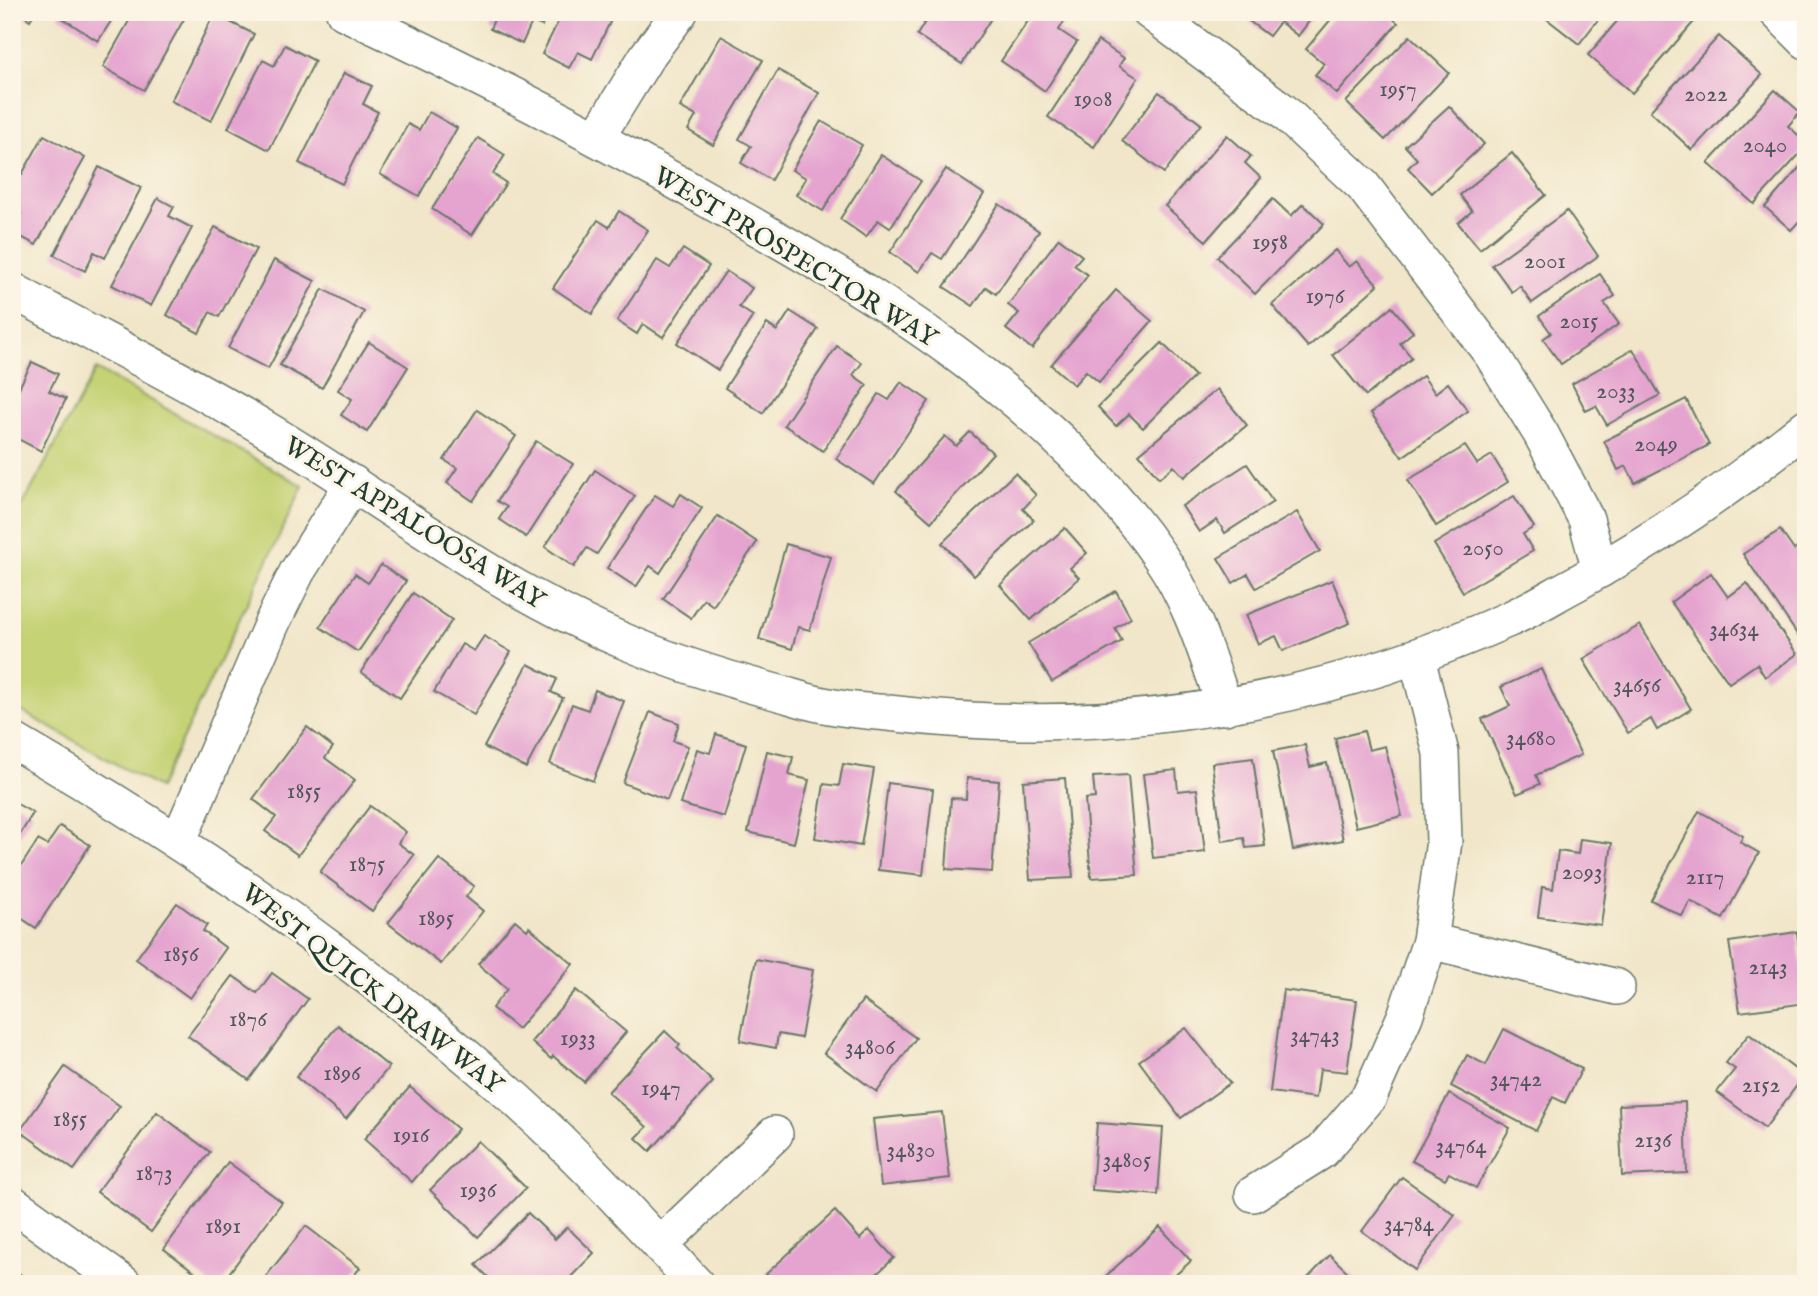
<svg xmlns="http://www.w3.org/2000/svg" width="1818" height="1296" font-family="'IM FELL English',serif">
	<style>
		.green { fill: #c5d274; stroke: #728854; stroke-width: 2 }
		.building { fill: #e5a4d0 }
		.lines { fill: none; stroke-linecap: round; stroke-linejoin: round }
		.street-casing { stroke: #687868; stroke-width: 38 }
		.street { stroke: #fff; stroke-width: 35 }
		.labels { text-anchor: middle; stroke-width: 6; stroke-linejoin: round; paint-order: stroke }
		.number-label { font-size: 23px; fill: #50575b }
		.street-label { font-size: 26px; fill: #1f3d34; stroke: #fcf5e5 }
	</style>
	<rect width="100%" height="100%" fill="#fcf5e5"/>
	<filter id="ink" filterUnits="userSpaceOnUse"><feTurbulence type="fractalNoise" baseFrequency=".0143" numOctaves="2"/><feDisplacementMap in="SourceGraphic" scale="14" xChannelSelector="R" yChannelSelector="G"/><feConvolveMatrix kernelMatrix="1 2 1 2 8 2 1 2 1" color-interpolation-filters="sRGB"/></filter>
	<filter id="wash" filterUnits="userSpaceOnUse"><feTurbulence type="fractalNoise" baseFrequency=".00686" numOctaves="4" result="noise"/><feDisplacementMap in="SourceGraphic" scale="28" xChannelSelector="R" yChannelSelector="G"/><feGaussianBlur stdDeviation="1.57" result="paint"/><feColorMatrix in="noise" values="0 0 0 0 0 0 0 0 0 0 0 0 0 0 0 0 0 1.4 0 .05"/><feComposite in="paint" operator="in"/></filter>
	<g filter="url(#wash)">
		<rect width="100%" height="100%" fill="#f1e6c9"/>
		<!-- green -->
		<path class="green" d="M96,369L303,486L159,788L12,706V525Z"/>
		<g id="blocks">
			<!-- building -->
			<g class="building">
				<path d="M19,12H35L30,20Z"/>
				<path d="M62,12H117L98,41L59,16Z"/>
				<path d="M134,12H188L144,90L103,67Z"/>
				<path d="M497,12H549L542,26L532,22L522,44L490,29Z"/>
				<path d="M563,12H615L592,59L578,52L569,68L542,54Z"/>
				<path d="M931,12H995L962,64L917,35Z"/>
				<path d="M1034,12H1053L1065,20L1059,30L1077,42L1045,91L1001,61Z"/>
				<path d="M1250,12H1316L1298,36L1280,22L1269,36L1245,18Z"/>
				<path d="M1337,12H1385L1398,23L1337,94L1315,75L1324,64L1306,49Z"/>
				<path d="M1538,12H1604L1579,44Z"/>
				<path d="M1625,12H1692L1698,17L1632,93L1588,55Z"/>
				<path d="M214,14L254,34L211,121L171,101Z"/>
				<path d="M721,36L763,60L713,145L688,130L696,116L680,107Z"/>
				<path d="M1410,36L1449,73L1385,140L1346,102Z"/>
				<path d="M1719,36L1762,75L1692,150L1650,111Z"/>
				<path d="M1098,41L1124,58L1119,66L1138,78L1094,147L1048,117Z"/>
				<path d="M285,45L315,61L269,150L228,128L263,60L274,66Z"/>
				<path d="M778,70L819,93L771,180L741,163L751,146L739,139Z"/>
				<path d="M344,73L372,86L363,104L378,112L342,184L299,163Z"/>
				<path d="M1775,90L1800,112L1788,126L1806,142V147L1754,204L1708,163Z"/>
				<path d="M1159,92L1201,124L1164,173L1122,141Z"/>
				<path d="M1449,106L1484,144L1432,193L1408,168L1417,159L1405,146Z"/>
				<path d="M429,112L457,128L419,196L380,174L408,124L419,130Z"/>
				<path d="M821,121L862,145L823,211L796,195L806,178L792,170Z"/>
				<path d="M44,135L85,158L36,245L12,232L21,214L12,209V192Z"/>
				<path d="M1227,135L1251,156L1245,163L1261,178L1206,241L1165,206Z"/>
				<path d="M478,138L505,155L493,174L506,183L472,235L432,209Z"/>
				<path d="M1512,153L1546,195L1480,249L1458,223L1472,211L1460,195Z"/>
				<path d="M881,155L921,181L890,228L878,220L866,237L840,219Z"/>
				<path d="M1806,160V223L1801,219L1791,230L1765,207Z"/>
				<path d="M99,167L141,188L105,258L94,252L85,271L54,255Z"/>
				<path d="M946,169L984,194L942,259L932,253L919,272L890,252Z"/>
				<path d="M158,198L174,207L169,216L192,228L151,306L112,285Z"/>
				<path d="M1273,199L1291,216L1303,204L1324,224L1255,294L1217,257Z"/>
				<path d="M999,204L1039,231L996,294L986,287L973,306L944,287Z"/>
				<path d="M619,211L648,230L592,314L553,288L598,220L609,227Z"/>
				<path d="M1567,211L1598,256L1532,303L1520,286L1512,292L1492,265Z"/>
				<path d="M215,227L256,249L219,317L210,312L199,333L167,315Z"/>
				<path d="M1059,238L1082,256L1074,265L1088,275L1032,349L1006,329L1019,313L1008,305Z"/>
				<path d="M683,249L709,266L663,337L643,324L637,334L617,321L657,260L670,268Z"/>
				<path d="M1335,250L1349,267L1357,261L1378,285L1308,347L1272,305Z"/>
				<path d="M274,260L315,281L268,369L228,348Z"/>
				<path d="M726,271L752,288L739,307L753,316L718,370L677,343Z"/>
				<path d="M1600,274L1615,296L1604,303L1619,324L1561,364L1543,339L1551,333L1539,316Z"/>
				<path d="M323,289L364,312L322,388L280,365Z"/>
				<path d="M1116,290L1152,321L1099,382L1086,371L1074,385L1051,365Z"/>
				<path d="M1392,307L1413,332L1400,343L1412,358L1366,396L1333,355Z"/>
				<path d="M790,311L818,329L763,413L725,388L767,324L777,331Z"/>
				<path d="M369,342L408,367L367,432L341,415L352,399L338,390Z"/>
				<path d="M1162,343L1195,376L1143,428L1129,414L1116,426L1098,407Z"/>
				<path d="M837,346L862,363L853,375L867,385L823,451L784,425Z"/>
				<path d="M1633,349L1660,395L1607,425L1596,406L1586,411L1572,384Z"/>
				<path d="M32,362L58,374L49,391L66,399L41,451L12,436V402Z"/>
				<path d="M1423,376L1435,393L1448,383L1468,411L1402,457L1371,413Z"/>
				<path d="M901,382L929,401L874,484L836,459L879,394L889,400Z"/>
				<path d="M1217,389L1247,425L1184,477L1174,466L1159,478L1139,454Z"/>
				<path d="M1686,399L1709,445L1635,483L1626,466L1618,470L1604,441Z"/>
				<path d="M477,410L516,436L473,501L447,483L457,468L444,460Z"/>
				<path d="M970,432L993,453L931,522L896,491L945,436L956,446Z"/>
				<path d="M536,441L573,464L526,537L499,519L507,507L497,501Z"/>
				<path d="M1465,446L1477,464L1492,455L1508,482L1436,526L1408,480Z"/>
				<path d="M1247,464L1273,502L1225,533L1217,520L1199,532L1182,506Z"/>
				<path d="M595,470L635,496L597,554L587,548L574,567L545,547Z"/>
				<path d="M1015,473L1036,495L1023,509L1034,520L974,576L942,543Z"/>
				<path d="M681,494L702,508L660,573L650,566L636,587L607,568L655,495L673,506Z"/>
				<path d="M1514,496L1534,527L1523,534L1533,551L1463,592L1434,544Z"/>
				<path d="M1297,512L1320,551L1256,588L1248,574L1233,583L1218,558Z"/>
				<path d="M718,516L757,542L713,606L704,599L691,618L663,599Z"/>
				<path d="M1065,528L1087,553L1070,568L1079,578L1031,620L1000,585Z"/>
				<path d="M1780,530L1794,550L1806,542V632L1799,637L1743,554Z"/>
				<path d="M786,544L831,557L810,630L798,627L792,649L759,639Z"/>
				<path d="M381,565L406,581L358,652L320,627L355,574L368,583Z"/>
				<path d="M1711,573L1728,597L1747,583L1797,654L1765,677L1757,664L1729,683L1671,602Z"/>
				<path d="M1332,580L1350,623L1283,651L1276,636L1258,644L1246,615Z"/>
				<path d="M1116,591L1131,618L1115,628L1122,641L1052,682L1028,643Z"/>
				<path d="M413,593L452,620L400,698L361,672Z"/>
				<path d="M1640,625L1691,709L1657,730L1651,719L1628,733L1583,659Z"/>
				<path d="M484,636L511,652L474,715L434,692L462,644L474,651Z"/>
				<path d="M528,664L557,679L551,692L563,698L526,768L484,747Z"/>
				<path d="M1541,669L1581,755L1536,775L1540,784L1517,794L1482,719L1510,706L1501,687Z"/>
				<path d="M595,690L624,701L593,781L550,764L572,704L588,710Z"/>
				<path d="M650,712L679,723L673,741L688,746L667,800L623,783Z"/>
				<path d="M307,727L333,747L325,758L355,780L298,855L265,831L276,817L253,799Z"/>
				<path d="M1364,731L1369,750L1385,746L1402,816L1356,827L1335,738Z"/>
				<path d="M716,734L746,744L724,817L680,804L697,749L710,753Z"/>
				<path d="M1305,745L1310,767L1327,763L1343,840L1293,850L1273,751Z"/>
				<path d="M767,751L793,757L789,775L809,780L794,843L748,832Z"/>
				<path d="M1253,758L1265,846L1246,848L1244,838L1222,841L1212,763Z"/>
				<path d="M843,764L874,769L861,846L815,838L824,784L839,786Z"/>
				<path d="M1176,770L1178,791L1197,789L1205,852L1153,858L1143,774Z"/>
				<path d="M1128,775L1137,875L1091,878L1085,799L1095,798L1093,777Z"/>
				<path d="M967,778L999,781L992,872L946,869L951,798L966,799Z"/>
				<path d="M1065,778L1073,878L1030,880L1023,781Z"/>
				<path d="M888,783L933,789L923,875L878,870Z"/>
				<path d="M12,801L33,813L12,848Z"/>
				<path d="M370,806L406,832L398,843L414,855L372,911L320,872Z"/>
				<path d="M1699,811L1743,836L1740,842L1759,853L1723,919L1690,901L1682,916L1651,900Z"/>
				<path d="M60,826L90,845L36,928L12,912V880L38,840L47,845Z"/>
				<path d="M1580,839L1612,843L1601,925L1538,917L1542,887L1553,889L1558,851L1578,854Z"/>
				<path d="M439,859L474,886L466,897L483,911L441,964L388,923Z"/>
				<path d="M177,903L207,925L203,931L226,948L190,998L136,959Z"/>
				<path d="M515,920L527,930L529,927L573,964L518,1029L492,1008L507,989L478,964Z"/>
				<path d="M1797,932L1806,1003L1740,1012L1729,942Z"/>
				<path d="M756,959L813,970L801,1038L778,1034L776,1048L740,1041Z"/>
				<path d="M272,973L308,999L249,1080L188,1036L233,976L257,993Z"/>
				<path d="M576,990L626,1032L584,1082L553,1056L551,1059L531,1042Z"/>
				<path d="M1283,990L1357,1000L1347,1072L1320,1069L1316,1098L1270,1092Z"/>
				<path d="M863,1000L916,1038L877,1092L824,1053Z"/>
				<path d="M338,1025L389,1067L346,1119L296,1077Z"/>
				<path d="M1186,1028L1230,1083L1181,1118L1139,1061Z"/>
				<path d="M1504,1029L1582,1069L1565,1103L1553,1097L1536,1131L1451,1086L1467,1055L1486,1065Z"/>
				<path d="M665,1031L680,1045L677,1048L713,1082L650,1151L636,1138L647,1127L608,1092Z"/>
				<path d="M1749,1034L1804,1076L1765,1128L1717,1092L1735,1069L1726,1063Z"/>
				<path d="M65,1067L120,1106L74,1170L20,1131Z"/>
				<path d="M410,1087L458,1129L412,1182L364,1139Z"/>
				<path d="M1449,1094L1510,1128L1476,1188L1449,1173L1445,1179L1412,1161Z"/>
				<path d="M1685,1102L1687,1173L1622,1176L1619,1105Z"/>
				<path d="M157,1112L210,1152L151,1232L97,1192Z"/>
				<path d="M942,1112L950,1178L881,1186L873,1119Z"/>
				<path d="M1097,1123L1163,1128L1158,1195L1092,1190Z"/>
				<path d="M478,1141L526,1188L478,1237L430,1190Z"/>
				<path d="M228,1162L282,1202L221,1284H211L164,1249Z"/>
				<path d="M1402,1177L1455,1215L1415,1270L1362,1231Z"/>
				<path d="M835,1211L860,1239L869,1230L894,1258L866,1284H775L766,1274Z"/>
				<path d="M528,1213L555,1239L567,1227L594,1253L564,1284H490L492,1281L476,1265Z"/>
				<path d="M306,1226L360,1268L347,1284H260Z"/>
				<path d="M1160,1227L1191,1261L1170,1280L1174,1284H1097Z"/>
				<path d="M1330,1255L1360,1284H1302Z"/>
				<path d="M16,1271L33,1284H12V1276Z"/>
			</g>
		</g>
	</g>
	<g filter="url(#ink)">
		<use href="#blocks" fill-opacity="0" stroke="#687868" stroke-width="2"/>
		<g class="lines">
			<!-- street casing -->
			<g class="street-casing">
				<g id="street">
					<path d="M344,12C468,71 591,133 710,201C877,294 1051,398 1161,558C1192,603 1207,657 1225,707"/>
					<path d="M1150,12L1283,111L1363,186L1492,355L1541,434L1586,519L1600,570"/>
					<path d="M1777,12L1806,41"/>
					<path d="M597,137L647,56L680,12"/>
					<path d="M12,290C96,337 182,378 264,428C386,501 498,590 631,644C676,663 724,678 772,691C791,696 810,703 829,706C848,710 869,711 888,713C1103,739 1309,708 1507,620C1531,610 1554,595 1577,583C1658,538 1734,486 1806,427"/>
					<path d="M12,740C183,839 346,952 495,1081C567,1143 632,1215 696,1284"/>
					<path d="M178,842L272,623L297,572L353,483"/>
					<path d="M1430,941L1617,987"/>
					<path d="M1253,1194L1322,1151L1369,1097L1405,1016L1430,941L1444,841L1441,753L1417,658"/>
					<path d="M12,1203L124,1284"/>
					<path d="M660,1245L775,1134"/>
				</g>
			</g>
			<!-- street -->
			<use href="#street" class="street"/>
		</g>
	</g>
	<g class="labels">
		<!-- number labels -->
		<g class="number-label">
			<text x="1398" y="96">1957</text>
			<text x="1706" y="101">2022</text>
			<text x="1093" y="106">1908</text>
			<text x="1765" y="152">2040</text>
			<text x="1270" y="249">1958</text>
			<text x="1545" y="268">2001</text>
			<text x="1325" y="303">1976</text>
			<text x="1579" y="328">2015</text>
			<text x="1616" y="398">2033</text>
			<text x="1656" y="451">2049</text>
			<text x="1483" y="555">2050</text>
			<text x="1734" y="636">34634</text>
			<text x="1637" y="692">34656</text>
			<text x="1531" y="745">34680</text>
			<text x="304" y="798">1855</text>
			<text x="367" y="871">1875</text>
			<text x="1582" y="879">2093</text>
			<text x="1705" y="884">2117</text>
			<text x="436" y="925">1895</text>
			<text x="181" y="961">1856</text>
			<text x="1768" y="974">2143</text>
			<text x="248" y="1026">1876</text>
			<text x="1315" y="1042">34743</text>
			<text x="578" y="1045">1933</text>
			<text x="870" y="1054">34806</text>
			<text x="342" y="1080">1896</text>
			<text x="1516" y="1086">34742</text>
			<text x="1761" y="1092">2152</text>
			<text x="661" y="1095">1947</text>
			<text x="70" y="1126">1855</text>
			<text x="411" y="1142">1916</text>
			<text x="1653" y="1147">2136</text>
			<text x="1461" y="1153">34764</text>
			<text x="911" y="1157">34830</text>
			<text x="1127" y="1167">34805</text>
			<text x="154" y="1180">1873</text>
			<text x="478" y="1197">1936</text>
			<text x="1409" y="1231">34784</text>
			<text x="223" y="1233">1891</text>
		</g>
		<!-- street labels -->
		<g class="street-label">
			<text transform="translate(796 256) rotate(31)" y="9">WEST PROSPECTOR WAY</text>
			<text transform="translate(415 522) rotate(32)" y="9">WEST APPALOOSA WAY</text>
			<text transform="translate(373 988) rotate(38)" y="9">WEST QUICK DRAW WAY</text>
		</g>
	</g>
	<!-- margin -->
	<rect width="1818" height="1296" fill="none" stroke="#fcf5e5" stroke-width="42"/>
</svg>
